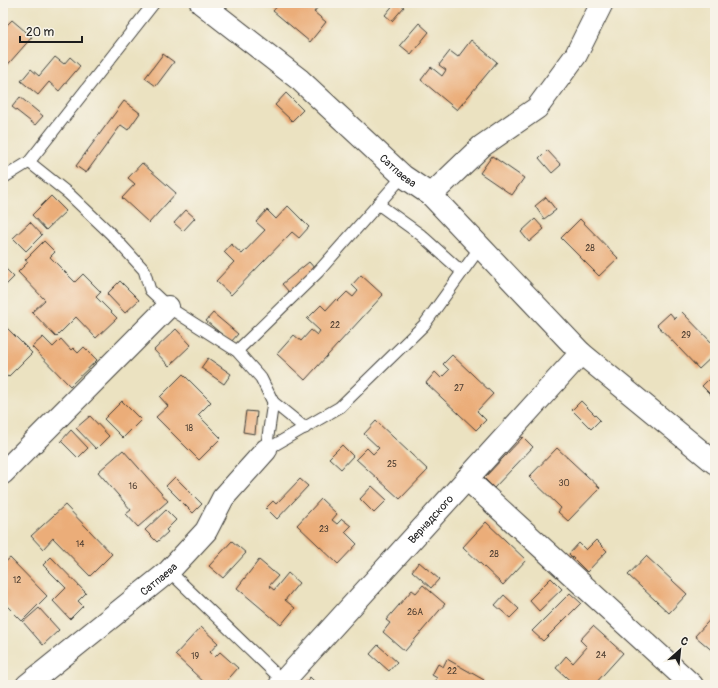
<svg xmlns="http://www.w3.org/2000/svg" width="718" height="688" font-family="Pangolin,sans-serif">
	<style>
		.building { fill: #ebad79 }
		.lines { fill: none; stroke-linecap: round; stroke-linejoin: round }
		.lane-casing { stroke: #3b3a35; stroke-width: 13 }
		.street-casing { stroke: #3b3a35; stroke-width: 24 }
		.lane { stroke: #fff; stroke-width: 11 }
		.street { stroke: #fff; stroke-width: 22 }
		.labels { text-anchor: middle; stroke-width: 3; stroke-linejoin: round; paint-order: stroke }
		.number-label { font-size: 9px; fill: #504033 }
		.street-label { font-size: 11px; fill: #1c1c1c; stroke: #f7f3e8 }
	</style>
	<rect width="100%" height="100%" fill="#f7f3e8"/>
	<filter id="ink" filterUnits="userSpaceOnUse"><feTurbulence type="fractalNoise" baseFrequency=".025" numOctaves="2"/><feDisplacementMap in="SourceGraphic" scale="8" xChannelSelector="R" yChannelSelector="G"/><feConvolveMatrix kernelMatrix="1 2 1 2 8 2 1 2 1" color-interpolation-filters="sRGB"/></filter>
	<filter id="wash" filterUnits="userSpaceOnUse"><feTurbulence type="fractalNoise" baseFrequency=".012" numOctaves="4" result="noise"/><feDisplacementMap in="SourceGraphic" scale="16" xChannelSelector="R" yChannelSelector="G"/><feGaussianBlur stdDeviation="0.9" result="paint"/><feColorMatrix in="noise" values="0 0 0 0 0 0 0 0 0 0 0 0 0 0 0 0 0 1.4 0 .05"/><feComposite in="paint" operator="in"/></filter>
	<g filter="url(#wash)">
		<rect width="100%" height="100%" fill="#ebe2c1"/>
		<g id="blocks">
			<!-- building -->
			<g class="building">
				<path d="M280,3H321L314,12L326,22L310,42L273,11Z"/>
				<path d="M395,3H399L404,7L392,21L385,15Z"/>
				<path d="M12,20L32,37L3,70V22L7,25Z"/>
				<path d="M419,23L429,32L411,54L400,45Z"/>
				<path d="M471,40L497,62L457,110L421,80L431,67L442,76L446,70L439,65L450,51L458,57Z"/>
				<path d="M163,54L174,62L156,86L145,78Z"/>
				<path d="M55,57L64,64L70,57L80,66L59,91L49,82L38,95L21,81L31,69L39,76Z"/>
				<path d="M286,93L303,110L292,121L275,105Z"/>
				<path d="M20,97L43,116L35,125L12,107Z"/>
				<path d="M124,101L140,113L128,130L121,125L86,173L76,166Z"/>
				<path d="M547,150L561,165L552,173L539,158Z"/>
				<path d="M492,156L524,178L512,195L480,173Z"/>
				<path d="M142,163L176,193L149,223L122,198L135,184L128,178Z"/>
				<path d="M51,196L66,211L46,230L32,215Z"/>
				<path d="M546,197L556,210L544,219L535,206Z"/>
				<path d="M288,206L309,227L299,238L292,232L231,295L216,281L234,262L224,252L231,244L242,254L265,230L256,222L267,210L276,219Z"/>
				<path d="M186,210L195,218L183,231L174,223Z"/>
				<path d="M535,219L544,229L529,242L521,232Z"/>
				<path d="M580,219L618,258L599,276L561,238Z"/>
				<path d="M30,222L42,235L26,251L13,238Z"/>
				<path d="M44,241L55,252L50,257L75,282L83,274L101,292L96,297L117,318L96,338L76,317L56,337L32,312L45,300L18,272L28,262L25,260Z"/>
				<path d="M309,262L316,270L289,292L282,284Z"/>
				<path d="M3,266L14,277L3,288Z"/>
				<path d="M361,275L383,295L305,380L277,354L294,335L301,341L311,330L317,335L320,331L307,319L321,305L326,310L336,299L338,301L347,292L353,297L358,291L352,285Z"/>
				<path d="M120,281L139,300L125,313L107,294Z"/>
				<path d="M682,312L715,346V354L699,369L657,325L670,313L675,319Z"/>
				<path d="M213,313L238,334L231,342L206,321Z"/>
				<path d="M3,324L32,353L8,377L3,373Z"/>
				<path d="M176,329L191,345L169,366L154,350Z"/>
				<path d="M43,337L53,347L61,339L71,350L73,348L78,353L84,347L97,360L70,386L32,347Z"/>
				<path d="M452,355L493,394L477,411L486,420L476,430L426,383L435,372L441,378L449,370L443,364Z"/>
				<path d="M208,358L231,374L224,384L201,368Z"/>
				<path d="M715,373V393L712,396L702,386Z"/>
				<path d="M183,374L211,402L198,415L221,438L199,460L156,417L168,406L160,397Z"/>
				<path d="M122,401L141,420L123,438L104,419Z"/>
				<path d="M581,401L600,420L591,429L572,410Z"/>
				<path d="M246,411L257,412L255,434L243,432Z"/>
				<path d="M90,416L109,436L96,449L76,428Z"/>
				<path d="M376,421L428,470L400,499L356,459L367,448L373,454L379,448L364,434Z"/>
				<path d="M71,430L88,448L78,458L61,441Z"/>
				<path d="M523,437L533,447L494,488L484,478Z"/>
				<path d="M342,445L353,456L341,469L329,458Z"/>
				<path d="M557,448L600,488L568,521L558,512L561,508L529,477Z"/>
				<path d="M123,450L168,501L138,527L126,514L131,510L98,472Z"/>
				<path d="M175,477L202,504L193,513L166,486Z"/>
				<path d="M300,479L308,486L277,519L266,508L273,501L276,504Z"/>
				<path d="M372,486L387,500L374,513L360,499Z"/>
				<path d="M321,499L337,514L332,520L337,524L342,519L351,526L345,532L357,544L338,564L297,525Z"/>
				<path d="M65,505L112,554L90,576L53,538L43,549L31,536Z"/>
				<path d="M166,510L176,520L166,530L168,532L157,542L145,530Z"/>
				<path d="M486,522L526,560L503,585L463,547Z"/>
				<path d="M596,540L607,551L587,572L569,554L579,543L586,550Z"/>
				<path d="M232,541L246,553L223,578L209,566Z"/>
				<path d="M646,556L687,594L669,613L628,575Z"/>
				<path d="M51,557L86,593L78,601L83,606L70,619L53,601L66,588L43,565Z"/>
				<path d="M10,558L47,596L22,621L3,602V564Z"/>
				<path d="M259,560L278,576L269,586L274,590L288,573L299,583L285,600L295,608L281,625L237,588Z"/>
				<path d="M419,562L439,579L431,588L412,571Z"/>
				<path d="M551,578L562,589L539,611L529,600Z"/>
				<path d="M423,585L445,604L405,651L383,632L390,623L386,620L412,590L416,593Z"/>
				<path d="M570,593L581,603L543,641L532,631Z"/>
				<path d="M504,595L519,609L510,618L495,605Z"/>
				<path d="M39,608L59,630L43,645L23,622Z"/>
				<path d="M715,614V653L695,636Z"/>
				<path d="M593,626L623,653L594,685H575L556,668L566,656L573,663L587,647L580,640Z"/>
				<path d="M201,627L218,643L210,652L215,657L220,652L238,668L223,685H207L175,655Z"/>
				<path d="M378,645L397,662L389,671L370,654Z"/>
				<path d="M447,659L484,680L481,685H433L437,678L432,675L438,664L443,667Z"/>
				<path d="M310,677L318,685H303Z"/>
			</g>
		</g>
	</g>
	<g filter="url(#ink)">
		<use href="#blocks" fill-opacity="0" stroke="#3b3a35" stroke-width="1"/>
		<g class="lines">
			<!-- lane casing -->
			<g class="lane-casing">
				<g id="lane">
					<path d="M29,162L69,194L111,234L144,270L150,290L168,307L237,351L261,378L273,402L266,450"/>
					<path d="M3,178L29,162L154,3"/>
					<path d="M378,204L421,235L462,272"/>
					<path d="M237,351L318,272L403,176"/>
					<path d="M273,402L305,428"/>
					<path d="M266,450L340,407L424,325L481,246"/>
					<path d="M169,571L283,681"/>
				</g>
			</g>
			<!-- street casing -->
			<g class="street-casing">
				<g id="street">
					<path id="s1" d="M201,3L300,80L403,176L431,195L581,353L715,463"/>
					<path d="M431,195L482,146L537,108L576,55L602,3"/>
					<path d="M3,473L168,307"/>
					<path d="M467,479L692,685"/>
					<path id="s2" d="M27,685L169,571L206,531L223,498L266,450"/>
					<path id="s3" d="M280,685L581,353"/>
				</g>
			</g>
			<!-- lane -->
			<use href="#lane" class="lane"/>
			<!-- street -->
			<use href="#street" class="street"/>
		</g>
	</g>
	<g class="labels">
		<!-- number labels -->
		<g class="number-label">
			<text x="590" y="251">28</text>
			<text x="335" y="328">22</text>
			<text x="686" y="338">29</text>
			<text x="459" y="391">27</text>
			<text x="189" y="431">18</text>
			<text x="392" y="467">25</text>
			<text x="564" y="486">30</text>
			<text x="133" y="489">16</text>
			<text x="324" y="532">23</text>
			<text x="80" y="547">14</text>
			<text x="494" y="557">28</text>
			<text x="17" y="583">12</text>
			<text x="415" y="615">26А</text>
			<text x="601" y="658">24</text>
			<text x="195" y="659">19</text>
			<text x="452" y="674">22</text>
		</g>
		<!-- street labels -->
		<g class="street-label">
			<text dy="4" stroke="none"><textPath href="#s1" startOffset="259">Сатпаева</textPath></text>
			<text dy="4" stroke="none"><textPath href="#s3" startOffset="224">Вернадского</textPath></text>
			<text dy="4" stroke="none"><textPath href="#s2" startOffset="169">Сатпаева</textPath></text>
		</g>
	</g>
	<!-- margin -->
	<rect width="718" height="688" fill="none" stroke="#f7f3e8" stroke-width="16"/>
	<!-- north arrow -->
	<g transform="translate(680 650) rotate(27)" stroke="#f7f3e8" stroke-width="3" paint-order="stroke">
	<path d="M0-3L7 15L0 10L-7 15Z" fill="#1c1c1c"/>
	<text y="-6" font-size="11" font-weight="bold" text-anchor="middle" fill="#1c1c1c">С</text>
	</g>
	<!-- scale -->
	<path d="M20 36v6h62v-6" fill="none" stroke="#1c1c1c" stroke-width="2"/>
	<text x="26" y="36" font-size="12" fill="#1c1c1c" stroke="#f7f3e8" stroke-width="3" paint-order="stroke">20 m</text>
</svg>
